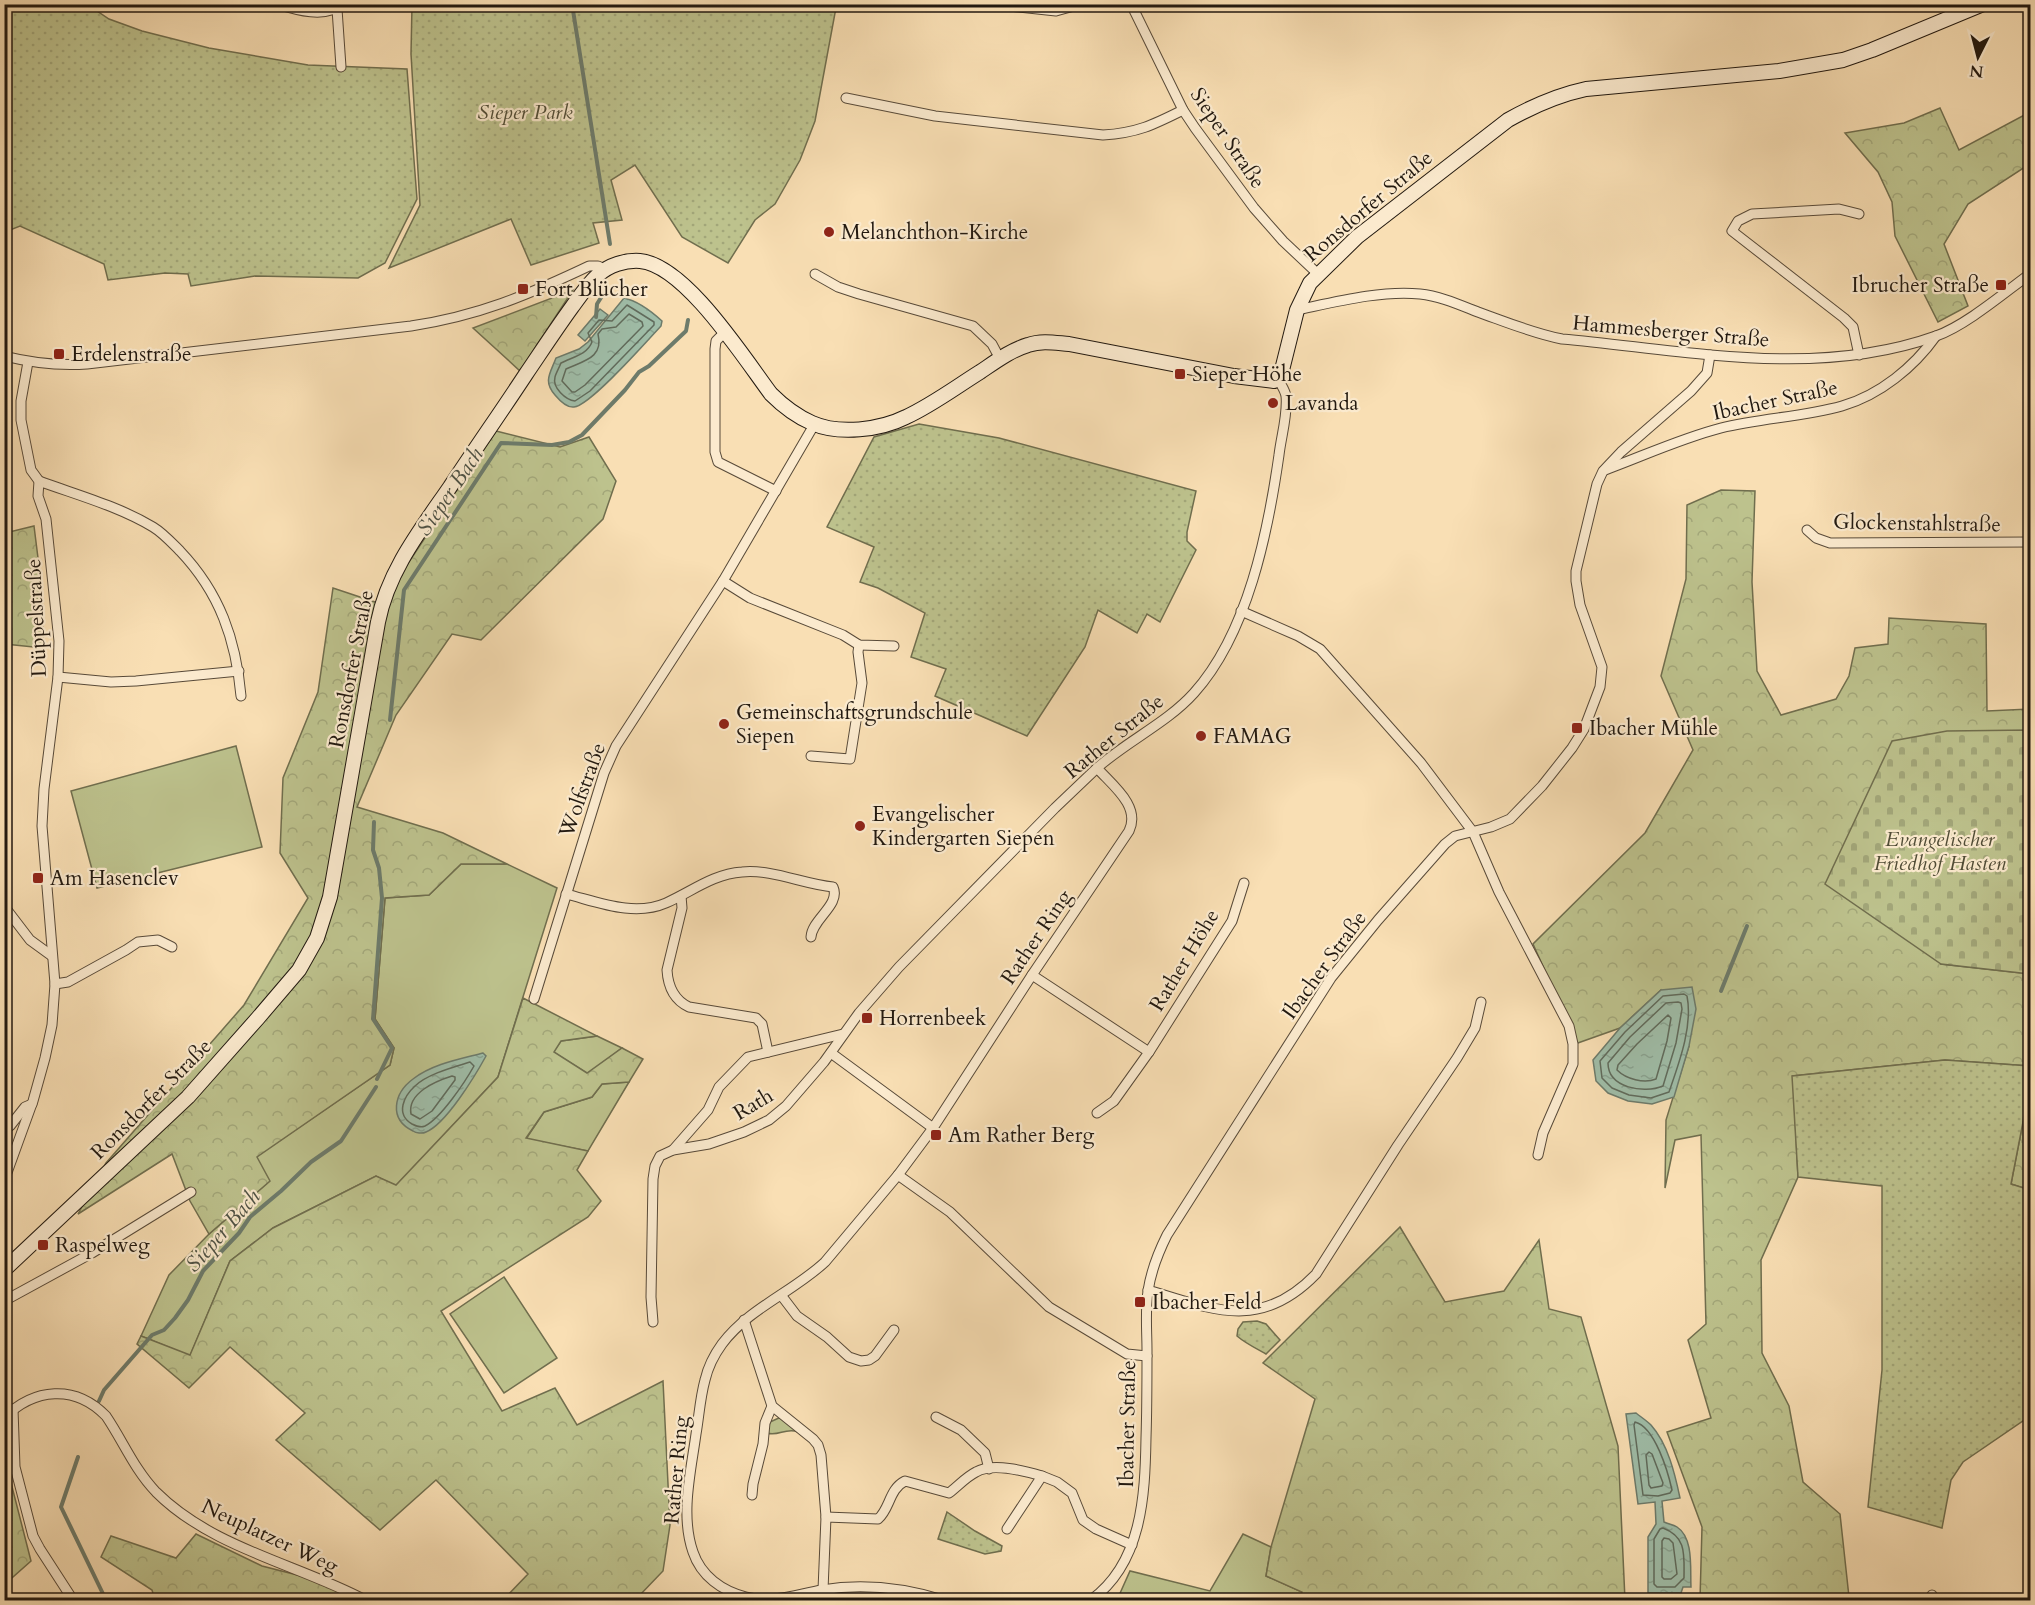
<svg xmlns="http://www.w3.org/2000/svg" width="2035" height="1605" font-family="Cardo,serif">
	<style>
		.grass { fill: #bdc28d; stroke: #706e4e; stroke-width: 1.5 }
		.forest { fill: url(#forest-crowns); stroke: #706e4e; stroke-width: 1.5 }
		.cemetery { fill: url(#cemetery-stones); stroke: #706e4e; stroke-width: 1.5 }
		.park { fill: url(#park-dots); stroke: #706e4e; stroke-width: 1.5 }
		.water { fill: url(#water-ripples); stroke: #6d7b6b; stroke-width: 1.5 }
		.lines { fill: none; stroke-linecap: round; stroke-linejoin: round }
		.shore { stroke: #606b5c; stroke-width: 1.5 }
		.stream { stroke: #6d7b6b; stroke-width: 4 }
		.street-casing { stroke: #584a39; stroke-width: 11 }
		.secondary-casing { stroke: #221910; stroke-width: 16 }
		.street { stroke: #fbeace; stroke-width: 9 }
		.secondary { stroke: #fbeace; stroke-width: 14 }
		.poi-dot { fill: #8f2418; stroke: #fbeace; stroke-width: 2 }
		.labels { text-anchor: middle; stroke-width: 4.5; stroke-linejoin: round; paint-order: stroke }
		.park-label { font-size: 21px; font-style: italic; fill: #504c36; stroke: #fbeace }
		.street-label { font-size: 21px; fill: #221910; stroke: #fbeace }
		.poi-label { font-size: 21px; fill: #221910; stroke: #fbeace; text-anchor: start }
		.water-label { font-size: 22px; font-style: italic; fill: #4e5245; stroke: #fbeace }
	</style>
	<defs>
		<pattern id="forest-crowns" width="20" height="18" patternUnits="userSpaceOnUse" patternTransform="scale(1.5)"><rect width="20" height="18" fill="#bdc28d"/><path d="M2 6a3 3 0 1 1 6 0M12 15a3 3 0 1 1 6 0" fill="none" stroke="#a2a679"/></pattern>
		<pattern id="cemetery-stones" width="16" height="16" patternUnits="userSpaceOnUse" patternTransform="scale(1.5)"><rect width="16" height="16" fill="#bdc28d"/><path d="M2 7V4a2 2 0 0 1 4 0v3zM10 15v-3a2 2 0 0 1 4 0v3z" fill="#a2a679"/></pattern>
		<pattern id="park-dots" width="8" height="8" patternUnits="userSpaceOnUse" patternTransform="scale(1.5)"><rect width="8" height="8" fill="#bdc28d"/><path d="M2 2h.1M6 6h.1" fill="none" stroke="#a2a679" stroke-width="1.8" stroke-linecap="round"/></pattern>
		<pattern id="water-ripples" width="26" height="14" patternUnits="userSpaceOnUse" patternTransform="scale(1.5)"><rect width="26" height="14" fill="#9fbda8"/><path d="M2 4q2-2 4 0t4 0M15 11q2-2 4 0t4 0" fill="none" stroke="#89a290"/></pattern>
	</defs>
	<rect width="100%" height="100%" fill="#f9dfb4"/>
	<filter id="stains"><feTurbulence type="fractalNoise" baseFrequency=".00333" numOctaves="4"/><feColorMatrix values="0 0 0 0 .2 0 0 0 0 .09 0 0 0 0 .02 0 0 0 .5 -.17"/></filter>
	<radialGradient id="worn" r=".72"><stop offset=".6" stop-color="#630" stop-opacity="0"/><stop offset="1" stop-color="#630" stop-opacity=".3"/></radialGradient>
	<!-- grass -->
	<g class="grass">
		<path d="M236,746L262,847L97,888L71,791Z"/>
		<path d="M461,864H507L557,888L498,1077L396,1186L376,1176L273,1228L230,1261L190,1356L141,1336L169,1275L209,1234L269,1181L256,1157L390,1065L394,1048L375,1019L385,898L429,895Z"/>
		<path d="M597,1036L622,1048L588,1074L553,1052L561,1041Z"/>
		<path d="M629,1082L588,1151L526,1139L544,1112L592,1097L602,1084Z"/>
		<path d="M504,1277L557,1358L504,1393L450,1314Z"/>
		<path d="M781,1417L798,1432C786,1427 778,1437 767,1433L770,1422Z"/>
		<path d="M1243,1534L1271,1547L1266,1576L1302,1592L1298,1600H1117L1130,1571L1210,1591Z"/>
	</g>
	<!-- forest -->
	<g class="forest">
		<path d="M1940,108L1959,150L2030,112V165H2028L1968,204L1944,244L1968,306L1938,322L1895,236L1892,202L1878,172L1845,133L1904,123Z"/>
		<path d="M573,290L520,371L473,328Z"/>
		<path d="M496,431L560,447L589,437L616,481L603,519L481,640L452,634L396,715L357,807L443,833L507,864H461L429,895L385,898L375,1019L394,1048L390,1065L257,1157L270,1181L209,1234L190,1201L172,1154L78,1214L106,1163L244,1005L308,898L280,853L283,778L318,692L333,588L381,604Z"/>
		<path d="M1721,490L1755,491L1752,582L1757,671L1781,715L1836,699L1849,676L1855,648L1888,644L1889,618L1986,624L1987,711L2030,709V730L1941,964L2030,974V1066L1945,1060L1793,1076L1798,1177L1761,1260L1762,1353L1789,1406L1803,1482L1840,1514L1849,1597L1846,1600H1700L1702,1527L1667,1432L1711,1418L1688,1340L1706,1324L1701,1135L1675,1140L1665,1188L1666,1120L1689,1046L1661,990L1620,1028L1575,1044L1564,1013L1533,944L1645,833L1693,750L1661,676L1686,579L1687,505Z"/>
		<path d="M34,526L42,590L43,648L5,644V533Z"/>
		<path d="M523,998L597,1036L561,1041L554,1052L587,1073L622,1048L643,1059L629,1082L602,1084L592,1097L544,1112L526,1138L588,1151L577,1170L601,1201L588,1217L441,1311L502,1411L555,1388L577,1425L663,1381L670,1525L663,1571L639,1596L643,1600H503L528,1574L436,1480L380,1530L276,1440L305,1413L230,1347L189,1388L137,1344L141,1336L190,1355L230,1261L273,1228L376,1176L396,1185L498,1077Z"/>
		<path d="M2023,1122L2030,1124V1190L2011,1184Z"/>
		<path d="M1400,1227L1445,1302L1504,1291L1539,1240L1549,1309L1581,1317L1618,1446L1625,1600H1298L1302,1592L1266,1576L1271,1547L1315,1399L1263,1363Z"/>
		<path d="M5,1471H8L31,1561L5,1584Z"/>
		<path d="M196,1534L262,1566L313,1579L359,1600H155L152,1590L101,1557L111,1536L176,1558Z"/>
	</g>
	<!-- cemetery -->
	<path class="cemetery" d="M2030,730V974L1941,964L1825,884L1892,741L1947,731Z"/>
	<!-- park -->
	<g class="park">
		<path d="M5,5H88L109,19L142,31L209,48L308,65L407,69L417,199L385,263L358,278L255,276L191,286L188,274L165,273L108,280L104,264L20,226L5,232Z"/>
		<path d="M412,5V4L839,5L835,13L815,121L800,160L775,204L755,220L728,263L682,237L635,165L611,180L622,220L593,223L599,243L531,265L511,219L389,268L420,205L411,54Z"/>
		<path d="M919,424L999,438L1196,491L1187,532V541L1196,550L1160,622L1147,614L1137,633L1098,610L1085,647L1027,736L935,696L946,669L911,657L925,613L878,588L860,582L874,547L827,527L874,437Z"/>
		<path d="M1945,1060L2030,1066L2023,1122L2011,1184L2030,1190V1416L1963,1462L1951,1480L1942,1528L1868,1507L1882,1370V1186L1798,1177L1792,1076Z"/>
		<path d="M1257,1321L1266,1324L1280,1340L1266,1354C1257,1349 1245,1343 1237,1336L1238,1329L1243,1322Z"/>
		<path d="M947,1512L975,1531L1002,1546L1001,1551L985,1554L938,1539Z"/>
	</g>
	<!-- water -->
	<g class="water">
		<path d="M624,298C638,301 651,311 662,321L661,326C647,341 590,406 574,407C567,408 560,401 555,395C543,381 550,374 556,358L579,349L588,342Z"/>
		<path d="M600,309L608,315L585,341L578,335Z"/>
		<path d="M1692,987L1696,1009L1689,1046L1674,1097L1652,1104L1628,1101L1608,1093L1596,1081L1593,1060L1620,1028L1661,990Z"/>
		<path d="M483,1053L486,1056C475,1076 446,1124 426,1132C422,1134 416,1133 413,1131C388,1119 394,1093 413,1079C432,1064 460,1059 483,1053Z"/>
		<path d="M1636,1413C1641,1417 1647,1421 1651,1425C1668,1444 1675,1474 1680,1498L1662,1501L1664,1522C1668,1524 1674,1525 1677,1527C1694,1538 1690,1569 1691,1587H1683L1681,1593H1648V1537L1656,1524L1655,1502L1638,1504L1626,1414Z"/>
	</g>
	<g class="lines">
		<!-- shore -->
		<g class="shore">
			<path d="M627,305L654,322V325L590,391L575,401C566,400 552,388 555,377C556,373 559,368 561,363C572,357 587,355 592,342L588,333L599,320L612,321Z"/>
			<path d="M629,314L642,322L643,326L585,385L575,392H572L562,381L566,369C583,361 604,358 598,334L602,329L616,327Z"/>
			<path d="M1684,994L1687,996C1693,1026 1679,1063 1669,1092L1651,1098L1629,1095L1612,1088L1602,1078L1600,1061L1625,1032L1663,996Z"/>
			<path d="M1678,1002L1681,1003L1682,1009L1676,1043L1663,1086C1644,1094 1608,1088 1608,1063L1630,1037L1666,1003Z"/>
			<path d="M1668,1015L1671,1018L1667,1041L1656,1079C1644,1084 1626,1079 1617,1070L1618,1065L1637,1044Z"/>
			<path d="M470,1062L474,1066C465,1082 441,1118 425,1126C420,1128 416,1126 412,1124C395,1114 404,1096 415,1086C427,1074 454,1067 470,1062Z"/>
			<path d="M452,1076L455,1077V1080L432,1111L420,1119L411,1114C407,1093 436,1081 452,1076Z"/>
			<path d="M1635,1422C1655,1427 1668,1472 1672,1490L1670,1493L1658,1496L1643,1495L1634,1425Z"/>
			<path d="M1649,1452L1652,1454L1663,1483L1662,1486L1651,1488L1649,1485L1646,1455Z"/>
			<path d="M1663,1528C1687,1537 1684,1555 1684,1578L1675,1587H1657L1654,1584V1539L1660,1529Z"/>
			<path d="M1664,1538L1669,1539L1673,1543L1677,1574L1671,1579H1664L1662,1577V1541Z"/>
		</g>
		<!-- stream -->
		<g class="stream">
			<path d="M572,4L610,244"/>
			<path d="M596,317L597,304L607,288"/>
			<path d="M390,720L404,590L501,443L552,445L569,442L582,435L625,390L639,372L649,366L686,331L688,320"/>
			<path d="M374,822L373,850L379,868L382,898L373,1019L392,1048L377,1079"/>
			<path d="M1721,991L1747,926"/>
			<path d="M99,1401L104,1390L152,1335L164,1330L175,1318L188,1300L203,1271L239,1233L250,1217L281,1191L311,1162L341,1141L376,1087"/>
			<path d="M78,1457L61,1507L106,1600"/>
		</g>
		<!-- street casing -->
		<g class="street-casing">
			<g id="street">
				<path d="M277,4C296,10 326,19 342,4"/>
				<path d="M992,4L1056,11L1081,4"/>
				<path d="M1131,4L1183,110L1195,128L1254,208L1283,241L1318,274"/>
				<path d="M337,9L341,67"/>
				<path d="M846,98L935,116L1103,135C1137,133 1153,125 1183,110"/>
				<path d="M815,274L838,287L859,294L973,326L992,344L1000,359"/>
				<path d="M1297,310C1335,302 1381,290 1420,294C1440,296 1460,305 1478,312C1506,322 1532,333 1562,339C1685,350 1816,379 1936,336C1965,326 2004,293 2030,274"/>
				<path d="M724,333L716,341L715,349V452L718,462L776,491"/>
				<path d="M1859,355L1853,327L1844,318L1732,231L1738,221L1752,214L1839,209L1859,214"/>
				<path d="M4,356C32,363 58,366 87,364L411,326C478,316 528,295 589,266H598L605,269"/>
				<path d="M1605,470C1643,456 1682,438 1721,428C1761,418 1803,417 1842,406C1880,395 1914,367 1936,336"/>
				<path d="M39,481C77,495 118,506 153,527C163,533 172,543 180,551C220,593 236,640 241,696"/>
				<path d="M1807,530L1816,538L1830,543L2030,542"/>
				<path d="M723,581L750,598L843,635L859,645L894,646"/>
				<path d="M1241,611L1298,636L1320,649L1421,763L1473,832L1499,892L1569,1026L1573,1044V1064L1543,1133L1538,1155"/>
				<path d="M58,677L111,682L136,681L239,671"/>
				<path d="M811,756L850,759L862,683L858,652L859,645"/>
				<path d="M566,894C598,902 634,917 666,903C691,892 713,874 742,872C772,869 803,884 833,887C841,905 812,919 811,937"/>
				<path d="M681,896L682,908L667,970C668,987 674,1000 689,1007L756,1018L762,1024L768,1052"/>
				<path d="M4,906L30,940L52,956"/>
				<path d="M1032,975L1149,1052L1114,1101L1097,1113"/>
				<path d="M55,984L68,982L126,950L138,942L158,940L172,947"/>
				<path d="M534,999L604,773L616,746L723,581L814,425"/>
				<path d="M1149,1052L1232,921L1244,883"/>
				<path d="M831,1053L933,1128"/>
				<path d="M4,1126H10L25,1107L32,1104"/>
				<path d="M673,1150L708,1110L719,1087L748,1057L843,1034"/>
				<path d="M898,1175L950,1212L1049,1307L1127,1354L1147,1356"/>
				<path d="M4,1181L33,1101L45,1058L52,1025L55,984L42,826L44,789L58,677L59,641L46,519L38,496L39,481L31,470L21,420V401L28,362"/>
				<path d="M1148,1290C1214,1310 1261,1331 1316,1274L1398,1145L1457,1058L1475,1028L1481,1002"/>
				<path d="M781,1295L797,1316L827,1337L849,1357L861,1361L869,1360L875,1356L894,1330"/>
				<path d="M4,1301L92,1253L191,1192"/>
				<path d="M744,1320L772,1406L813,1439L818,1445L821,1455L826,1517"/>
				<path d="M653,1322L651,1297L653,1179L655,1166L660,1156L673,1150L709,1144L744,1132L769,1120L786,1106L824,1062L859,1013L899,967L1055,808L1097,768C1127,741 1167,723 1194,693C1248,633 1268,532 1279,455C1281,437 1288,414 1286,396C1285,390 1281,385 1278,379"/>
				<path d="M13,1409L15,1467L33,1536L40,1549L73,1600"/>
				<path d="M936,1417L961,1430L985,1453L989,1469"/>
				<path d="M4,1418C34,1388 75,1384 106,1416C123,1441 134,1469 156,1492C212,1548 297,1564 365,1600"/>
				<path d="M752,1495L753,1484L763,1444L765,1423L772,1406"/>
				<path d="M1007,1529L1042,1476L1057,1482L1072,1493L1083,1520L1096,1529L1132,1545"/>
				<path d="M823,1590L826,1517L878,1519C890,1509 889,1489 905,1481L949,1493C958,1486 966,1477 976,1472C993,1462 1025,1471 1042,1476"/>
				<path d="M943,1600C904,1588 863,1583 822,1590C798,1594 770,1604 746,1597C722,1591 701,1576 693,1552C680,1515 691,1471 696,1434C699,1417 700,1398 705,1380C708,1367 714,1355 722,1344C749,1308 793,1292 825,1262L898,1175L933,1128L1032,975L1129,831C1141,806 1112,785 1097,768"/>
				<path d="M1091,1600C1142,1563 1145,1496 1146,1438C1147,1409 1147,1380 1147,1351C1147,1331 1145,1311 1148,1291C1151,1271 1158,1253 1167,1235L1331,978L1378,920L1445,844L1455,836L1491,827L1510,819L1542,786L1572,748L1584,729L1600,687L1602,667L1580,605L1576,581V571L1597,484L1603,471L1621,452L1691,391L1707,373L1710,355"/>
				<path d="M1932,1600V1595"/>
			</g>
		</g>
		<!-- secondary casing -->
		<g class="secondary-casing">
			<path id="secondary" d="M4,1270L188,1097L258,1018L299,970L317,938L330,897L378,622C388,571 421,529 450,487C475,449 501,412 526,374C541,352 556,329 572,307C580,296 588,284 598,275C609,265 625,260 640,261C685,265 744,358 771,394C783,406 796,416 812,423C839,435 880,430 906,417C932,405 956,387 980,372C995,362 1011,350 1028,345C1042,340 1056,343 1069,344L1234,376L1274,381L1278,379L1282,370L1297,310L1310,283L1357,237L1508,120C1533,106 1558,95 1586,89L1779,71L1843,60L1872,50L1983,4"/>
		</g>
		<!-- street -->
		<use href="#street" class="street"/>
		<!-- secondary -->
		<use href="#secondary" class="secondary"/>
	</g>
	<!-- markers -->
	<g class="poi-dot">
		<circle cx="829" cy="232" r="6"/>
		<rect x="1995" y="279" width="12" height="12" rx="3"/>
		<rect x="517" y="283" width="12" height="12" rx="3"/>
		<rect x="53" y="348" width="12" height="12" rx="3"/>
		<rect x="1174" y="368" width="12" height="12" rx="3"/>
		<circle cx="1273" cy="403" r="6"/>
		<circle cx="724" cy="724" r="6"/>
		<rect x="1571" y="722" width="12" height="12" rx="3"/>
		<circle cx="1201" cy="736" r="6"/>
		<circle cx="860" cy="826" r="6"/>
		<rect x="32" y="872" width="12" height="12" rx="3"/>
		<rect x="861" y="1012" width="12" height="12" rx="3"/>
		<rect x="930" y="1129" width="12" height="12" rx="3"/>
		<rect x="37" y="1239" width="12" height="12" rx="3"/>
		<rect x="1134" y="1296" width="12" height="12" rx="3"/>
	</g>
	<g class="labels">
		<!-- park labels -->
		<g class="park-label">
			<text x="525" y="119">Sieper Park</text>
			<text x="1940" y="846">Evangelischer<tspan x="1940" dy="24">Friedhof Hasten</tspan></text>
		</g>
		<!-- street labels -->
		<g class="street-label">
			<text transform="translate(1228 138) rotate(56)" y="7">Sieper Straße</text>
			<text transform="translate(1368 206) rotate(-40)" y="7">Ronsdorfer Straße</text>
			<text transform="translate(1671 331) rotate(5)" y="7">Hammesberger Straße</text>
			<text transform="translate(1775 400) rotate(-12)" y="7">Ibacher Straße</text>
			<text transform="translate(1917 523) rotate(1)" y="7">Glockenstahlstraße</text>
			<text transform="translate(36 618) rotate(-93)" y="7">Düppelstraße</text>
			<text transform="translate(351 669) rotate(-79)" y="7">Ronsdorfer Straße</text>
			<text transform="translate(1114 736) rotate(-39)" y="7">Rather Straße</text>
			<text transform="translate(582 790) rotate(-70)" y="7">Wolfstraße</text>
			<text transform="translate(1036 937) rotate(-56)" y="7">Rather Ring</text>
			<text transform="translate(1184 960) rotate(-59)" y="7">Rather Höhe</text>
			<text transform="translate(1324 965) rotate(-54)" y="7">Ibacher Straße</text>
			<text transform="translate(151 1099) rotate(-45)" y="7">Ronsdorfer Straße</text>
			<text transform="translate(753 1104) rotate(-31)" y="7">Rath</text>
			<text transform="translate(1127 1424) rotate(-89)" y="7">Ibacher Straße</text>
			<text transform="translate(676 1470) rotate(-85)" y="7">Rather Ring</text>
			<text transform="translate(270 1536) rotate(25)" y="7">Neuplatzer Weg</text>
		</g>
		<!-- poi labels -->
		<g class="poi-label">
			<text x="841" y="239">Melanchthon-Kirche</text>
			<text x="1989" y="292" text-anchor="end">Ibrucher Straße</text>
			<text x="535" y="296">Fort Blücher</text>
			<text x="71" y="361">Erdelenstraße</text>
			<text x="1192" y="381">Sieper Höhe</text>
			<text x="1285" y="410">Lavanda</text>
			<text x="736" y="719">Gemeinschaftsgrundschule<tspan x="736" dy="24">Siepen</tspan></text>
			<text x="1589" y="735">Ibacher Mühle</text>
			<text x="1213" y="743">FAMAG</text>
			<text x="872" y="821">Evangelischer<tspan x="872" dy="24">Kindergarten Siepen</tspan></text>
			<text x="50" y="885">Am Hasenclev</text>
			<text x="879" y="1025">Horrenbeek</text>
			<text x="948" y="1142">Am Rather Berg</text>
			<text x="55" y="1252">Raspelweg</text>
			<text x="1152" y="1309">Ibacher Feld</text>
		</g>
		<!-- water labels -->
		<g class="water-label">
			<text transform="translate(449 491) rotate(-56)" y="8">Sieper Bach</text>
			<text transform="translate(222 1230) rotate(-49)" y="8">Sieper Bach</text>
		</g>
	</g>
	<!-- margin -->
	<rect width="2035" height="1605" fill="none" stroke="#f9dfb4" stroke-width="24"/>
	<rect x="6" y="6" width="2023" height="1593" fill="none" stroke="#221910" stroke-width="3"/>
	<rect x="12" y="12" width="2011" height="1581" fill="none" stroke="#221910" stroke-width="1.5"/>
	<!-- north arrow -->
	<g transform="translate(1978 57) rotate(186)" stroke="#fbeace" stroke-width="4.5" paint-order="stroke">
	<path d="M0-4.5L10 22L0 15L-10 22Z" fill="#221910"/>
	<text y="-9" font-size="16" font-weight="bold" text-anchor="middle" fill="#221910">N</text>
	</g>
	<rect width="100%" height="100%" filter="url(#stains)"/>
	<rect width="100%" height="100%" fill="url(#worn)"/>
</svg>
